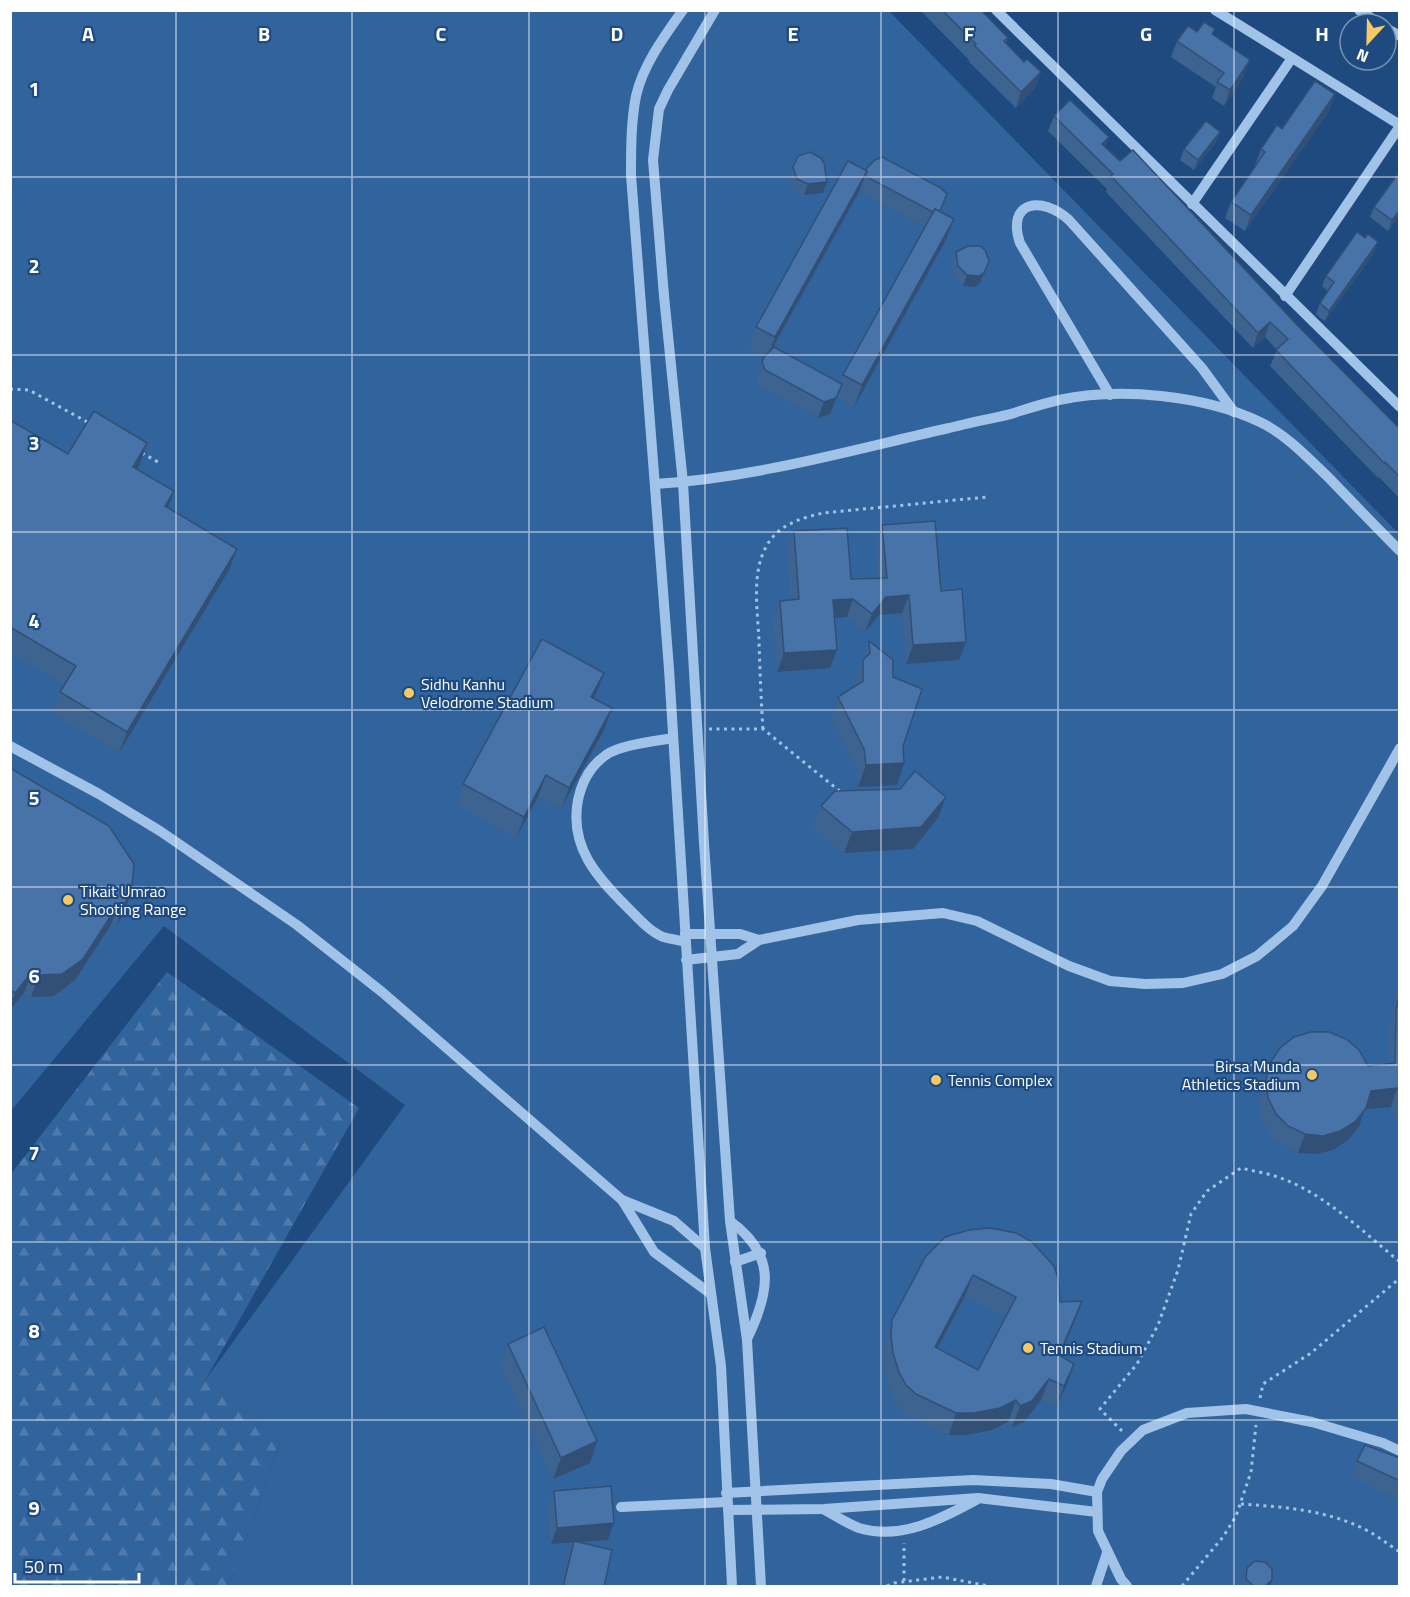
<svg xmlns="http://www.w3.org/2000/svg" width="1410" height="1597" font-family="'Titillium Web',sans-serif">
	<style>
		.green { fill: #31639d }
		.forest { fill: url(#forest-firs) }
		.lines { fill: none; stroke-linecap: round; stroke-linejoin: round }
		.path { stroke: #a2c3e8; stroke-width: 3; stroke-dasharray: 3 4.5; stroke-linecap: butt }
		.minor { stroke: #a2c3e8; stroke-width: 10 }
		.wall { fill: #3d6390; fill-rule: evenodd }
		.shaded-wall { fill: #325076 }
		.building { fill: #4773a8; stroke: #325076; stroke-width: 1.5; fill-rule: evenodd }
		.grid { fill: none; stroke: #fff; stroke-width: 1.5; stroke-opacity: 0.55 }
		.poi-dot { fill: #f6ca62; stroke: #1f4a7f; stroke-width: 2 }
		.labels { text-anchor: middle; stroke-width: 4.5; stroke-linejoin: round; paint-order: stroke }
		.poi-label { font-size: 16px; fill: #fff; stroke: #1f4a7f; text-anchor: start }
		.grid-label { font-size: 20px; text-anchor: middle; font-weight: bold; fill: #fff; stroke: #1f4a7f; stroke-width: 4.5; stroke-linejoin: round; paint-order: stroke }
	</style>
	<defs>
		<pattern id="forest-firs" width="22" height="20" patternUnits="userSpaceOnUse" patternTransform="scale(1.5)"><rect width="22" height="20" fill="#31639d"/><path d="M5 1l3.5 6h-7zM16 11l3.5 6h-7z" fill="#507aac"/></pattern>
	</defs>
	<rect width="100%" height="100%" fill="#1f4a7f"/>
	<!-- green -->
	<path class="green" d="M13,11H889L1399,534V1586H229L280,1443L206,1379L405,1105L164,926L11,1111L10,15Z"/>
	<!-- forest -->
	<path class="forest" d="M167,972L359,1108L206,1379L280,1443L229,1586H11V1174Z"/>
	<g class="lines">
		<!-- path -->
		<g class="path">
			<path d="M10,389L29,390L89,423"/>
			<path d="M142,453L158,462"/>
			<path d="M709,729H763L842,793"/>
			<path d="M763,729C761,700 760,671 759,642C758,612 751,574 766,547C777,525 801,518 823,513L987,497"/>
			<path d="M1260,1398L1263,1384L1311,1353L1400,1278"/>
			<path d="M1122,1431L1100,1409L1137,1364L1158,1325L1178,1270L1191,1214L1207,1191L1241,1168C1253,1171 1266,1173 1278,1177C1324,1193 1362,1231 1400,1262"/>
			<path d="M1241,1504C1284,1507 1329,1510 1368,1531C1379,1537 1389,1545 1400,1552"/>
			<path d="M904,1581V1543"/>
			<path d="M887,1586L894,1583L942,1577L989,1586"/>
			<path d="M1182,1586L1223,1537L1236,1516L1251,1472L1256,1425"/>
		</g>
		<!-- minor -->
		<g class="minor">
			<path d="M683,10C665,35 643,65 636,96C631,122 631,148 631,175L669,669L705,1248L721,1366L732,1586"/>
			<path d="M715,10L668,90L659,109L653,160L664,296L683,483L704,843L730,1221L747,1340L761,1586"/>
			<path d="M996,10L1400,407"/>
			<path d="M1215,10L1400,125"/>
			<path d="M1359,10L1380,24"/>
			<path d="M1386,28L1400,36"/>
			<path d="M1192,204L1292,58"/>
			<path d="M1285,296L1400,126"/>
			<path d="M1110,395L1020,243C1006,201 1042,195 1069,220L1202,368L1234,412"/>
			<path d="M655,484C754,478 852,450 949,428C968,423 988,419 1007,415C1024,410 1041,404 1059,400C1120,387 1203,395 1260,422C1287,435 1308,458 1330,479C1353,503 1376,527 1400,551"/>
			<path d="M673,738C656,741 619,745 606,755C590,766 582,781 578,800C569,847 597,877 628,908C638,918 649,931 663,937C670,939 678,940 686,942"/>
			<path d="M10,746L99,794L160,831L297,925L382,992L622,1200L654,1252L711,1294"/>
			<path d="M685,934H740L759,940"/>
			<path d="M686,960L738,954L759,940L858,920L943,913L977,921L1069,966L1110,981L1145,984L1183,983L1222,974L1257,956L1293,926L1322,886L1400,748"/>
			<path d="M622,1200L674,1221L705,1248"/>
			<path d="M730,1221C777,1255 770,1292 747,1339"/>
			<path d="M735,1262L761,1253"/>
			<path d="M726,1493L973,1480L1051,1484L1097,1492"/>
			<path d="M621,1507L727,1502"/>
			<path d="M728,1510L824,1509L978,1498L1097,1512"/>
			<path d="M825,1510C836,1516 848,1524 859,1528C900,1541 941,1519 976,1500"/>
			<path d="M1096,1586L1107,1553"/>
			<path d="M1127,1586L1121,1579L1098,1531L1097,1492L1102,1479L1121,1451L1143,1430L1187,1413L1246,1409L1312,1422L1383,1443L1400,1451"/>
		</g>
	</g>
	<!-- wall -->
	<g class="wall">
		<path d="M920,10H981L1008,38L1006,43L1024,62L1041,72L1035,88L1016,108L969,62V60Z"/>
		<path d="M1197,32L1213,35L1244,76L1224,106L1212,98L1216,87L1171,57L1177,41Z"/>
		<path d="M1335,94L1329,111L1245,231L1225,218L1231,202L1256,166L1255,165L1261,149L1282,129Z"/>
		<path d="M1054,116L1105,147L1297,325L1400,429V499L1379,477L1378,478L1270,366L1277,350L1265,337L1253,348L1106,192L1107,189L1048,131Z"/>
		<path d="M1220,132L1216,142L1194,170L1180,160L1184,149Z"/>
		<path d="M848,161L954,219L946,240L854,407L837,397L830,414L818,418L759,386L757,378L764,357L748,348L756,327ZM859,192L925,227L843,375L840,383L773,348Z"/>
		<path d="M793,167L827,182L823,193L804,195L793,190L789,178Z"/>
		<path d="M1374,207L1400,215L1388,231L1370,217Z"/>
		<path d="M956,252L989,261L980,283L975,287L963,286L954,277L952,263Z"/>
		<path d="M1374,253L1325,321L1320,318L1316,314L1320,303L1328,291L1322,286L1326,276Z"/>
		<path d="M10,420L68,454L147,443L140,464L137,469L168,508L229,570L119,753L52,713L60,692L64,685L10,653Z"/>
		<path d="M882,525L941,591L966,642L959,660L906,664L902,613L879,615L865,632L847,617L834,618L830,668L777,672L773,619L780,601L791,600L787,549L794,531L851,579H878L876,543Z"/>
		<path d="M869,641L893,677L903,746L897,785L858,787L857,770L831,718L838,697L855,686V682Z"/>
		<path d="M596,694L593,698L612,708L604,730L561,809L538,797L516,838L456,805L463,784Z"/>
		<path d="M10,768L131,894L123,915L116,926L111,925L75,980L54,996L31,997L24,993L10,1010Z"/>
		<path d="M946,797L938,818L913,849L844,853L813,828L821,806Z"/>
		<path d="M1400,984V1129L1391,1107L1365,1109L1359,1126L1348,1140L1333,1150L1316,1154L1298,1153L1282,1145L1269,1133L1261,1116L1259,1099L1263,1082L1270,1063L1368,1066L1389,1064V1028Z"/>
		<path d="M926,1256L1060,1302L1074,1323L1060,1356L1067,1385L1056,1407L1041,1400L1024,1422L1012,1427L1008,1422L992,1430L967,1435H949L908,1416L898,1406L891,1393L885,1374L883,1356L885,1341L892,1320ZM965,1296L1006,1317L978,1370L938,1348Z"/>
		<path d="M508,1344L590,1463L553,1479L500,1365Z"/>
		<path d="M1400,1458V1500L1351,1477L1357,1461Z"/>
		<path d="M554,1491L614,1523L608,1540L579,1542L604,1587H560L566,1562L573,1542L551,1544L548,1507Z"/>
		<path d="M1247,1568L1272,1580L1269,1587H1243V1579Z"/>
	</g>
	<!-- shaded-wall -->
	<g class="shaded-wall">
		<path d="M1250,60L1244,76L1224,106L1230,90Z"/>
		<path d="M1041,72L1035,88L1016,108L1021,92Z"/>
		<path d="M1335,94L1329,111L1245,231L1251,215Z"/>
		<path d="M1220,132L1216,142L1194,170L1198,160Z"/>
		<path d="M1109,137L1103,153L1102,144Z"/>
		<path d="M867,171L859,192L767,358L775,337Z"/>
		<path d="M827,182L823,193L804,195L808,184Z"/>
		<path d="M1400,210V215L1388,231L1392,220Z"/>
		<path d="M954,219L946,240L854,407L862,385Z"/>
		<path d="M1378,242L1374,253L1325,321L1329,311Z"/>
		<path d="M989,261L980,283L975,287L963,286L967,275Z"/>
		<path d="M1270,322L1265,337L1253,348L1258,333Z"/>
		<path d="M842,384L830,414L818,418L824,402Z"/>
		<path d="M147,443L140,464L125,488L133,467Z"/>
		<path d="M174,491L166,513L165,506Z"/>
		<path d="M237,549L229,570L119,753L127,732Z"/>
		<path d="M909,595L902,613L879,615L865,632L872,614L886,597Z"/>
		<path d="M853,599L847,617L826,619L833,600Z"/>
		<path d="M966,642L959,660L906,664L913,645Z"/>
		<path d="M837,650L830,668L777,672L784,653Z"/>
		<path d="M604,673L596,694L583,718L591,697Z"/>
		<path d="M612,708L604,730L561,809L569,788Z"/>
		<path d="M904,763L897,785L858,787L866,765Z"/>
		<path d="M546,775L538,797L516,838L524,817Z"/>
		<path d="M946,797L938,818L913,849L844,853L852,832Z"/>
		<path d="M131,894L123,915L116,926L124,904Z"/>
		<path d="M119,903L111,925L75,980L54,996L31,997L39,975Z"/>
		<path d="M32,972L24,993L10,1010V1006L15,993Z"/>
		<path d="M1397,1088L1391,1107L1365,1109L1359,1126L1348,1140L1333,1150L1316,1154L1298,1153L1305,1134L1371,1091Z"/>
		<path d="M973,1275L965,1296L927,1368L935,1347Z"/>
		<path d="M1082,1301L1074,1323L1051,1377L1059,1355Z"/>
		<path d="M1074,1364L1067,1385L1056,1407L1064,1386Z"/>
		<path d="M1049,1379L1041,1400L1024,1422L1012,1427L1020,1406Z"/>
		<path d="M1016,1400L1008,1422L992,1430L967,1435H949L956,1413Z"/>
		<path d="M597,1441L590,1463L553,1479L561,1458Z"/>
		<path d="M614,1523L608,1540L551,1544L557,1528Z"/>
		<path d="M1272,1580L1269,1587H1264Z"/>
	</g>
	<!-- building -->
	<g class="building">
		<path d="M942,10H981L1008,38L1004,41L1024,62L1027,59L1041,72L1021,92L974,45L976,44Z"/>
		<path d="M1204,22L1215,29L1212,34L1250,60L1230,90L1217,82L1224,73L1177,41L1188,26L1197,32Z"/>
		<path d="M1315,81L1335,94L1251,215L1231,202L1265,152L1261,149L1277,125L1282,129Z"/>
		<path d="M1070,100L1109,137L1102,144L1120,161L1133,150L1297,325L1400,429V477L1385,462L1384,463L1276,350L1288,339L1270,322L1258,333L1111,176L1113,174L1054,116Z"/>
		<path d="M1206,121L1220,132L1198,160L1184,149Z"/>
		<path d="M810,152L821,158L824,163L827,182L808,184L797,179L793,167L798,156Z"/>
		<path d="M882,157L941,188L947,194L940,211L935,209L933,212L865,176L867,171L865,170L875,160Z"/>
		<path d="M848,161L867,171L775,337L756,327Z"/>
		<path d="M1400,171V210L1392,220L1374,207Z"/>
		<path d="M935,209L954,219L862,385L843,375Z"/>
		<path d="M1357,232L1365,238L1368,234L1378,242L1329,311L1320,303L1334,282L1326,276Z"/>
		<path d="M968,246H980L985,250L989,261L984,273L979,276L967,275L958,266L956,252Z"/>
		<path d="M774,347L842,384L836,398L824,402L765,370L762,362L764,357Z"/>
		<path d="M94,411L147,443L133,467L174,491L165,506L237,549L127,732L60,692L76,666L10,627V420L68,454Z"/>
		<path d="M935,521L941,591L962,589L966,642L913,645L909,595L886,597L872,614L853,599L833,600L837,650L784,653L780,601L799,599L794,531L847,528L851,579L887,578L882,525Z"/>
		<path d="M542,639L604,673L591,697L612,708L569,788L546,775L524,817L463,784Z"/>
		<path d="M869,641L893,660V677L922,689L903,746L904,763L866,765L864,749L838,697L863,681V660L870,653Z"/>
		<path d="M10,768L109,826L134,864L131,894L124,904L119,903L83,959L62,974L39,975L32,972L15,993L10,990Z"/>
		<path d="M915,771L946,797L921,827L852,832L821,806L835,791L900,789Z"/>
		<path d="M1400,993V1093L1397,1088L1371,1091L1366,1108L1355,1122L1340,1131L1323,1136L1305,1134L1288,1126L1276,1114L1268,1098L1266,1080L1270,1063L1280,1048L1294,1037L1311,1032H1329L1346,1039L1359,1050L1368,1066L1395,1063L1396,1009Z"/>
		<path d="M990,1228L1016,1233L1032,1242L1054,1266L1058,1278L1060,1302L1082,1301L1059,1355L1074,1364L1064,1386L1049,1379L1032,1401L1020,1406L1016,1400L1000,1408L974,1413H956L916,1394L906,1385L899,1372L893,1353L891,1335L892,1320L926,1256L945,1237L969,1230ZM973,1275L1016,1297L978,1370L935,1347Z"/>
		<path d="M544,1327L597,1441L561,1458L508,1344Z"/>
		<path d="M1365,1445L1400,1458V1481L1357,1461Z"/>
		<path d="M611,1486L614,1523L557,1528L554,1491Z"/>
		<path d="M574,1541L612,1550L604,1587H563Z"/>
		<path d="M1255,1561L1265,1562L1272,1569V1580L1264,1587L1254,1586L1246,1579L1247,1568Z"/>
	</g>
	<!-- grid -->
	<path class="grid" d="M176,10V1586M352,10V1586M529,10V1586M705,10V1586M881,10V1586M1058,10V1586M1234,10V1586M10,177H1400M10,355H1400M10,532H1400M10,710H1400M10,887H1400M10,1065H1400M10,1242H1400M10,1420H1400"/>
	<!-- markers -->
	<g class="poi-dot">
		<circle cx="409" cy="693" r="6"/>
		<circle cx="68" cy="900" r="6"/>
		<circle cx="1312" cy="1075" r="6"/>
		<circle cx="936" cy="1080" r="6"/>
		<circle cx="1028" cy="1348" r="6"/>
	</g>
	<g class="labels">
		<!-- poi labels -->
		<g class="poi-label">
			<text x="421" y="690">Sidhu Kanhu<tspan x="421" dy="18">Velodrome Stadium</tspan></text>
			<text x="80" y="897">Tikait Umrao<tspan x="80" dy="18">Shooting Range</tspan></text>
			<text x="1300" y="1072" text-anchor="end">Birsa Munda<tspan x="1300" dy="18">Athletics Stadium</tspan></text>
			<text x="948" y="1086">Tennis Complex</text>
			<text x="1040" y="1354">Tennis Stadium</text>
		</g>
	</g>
	<g class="grid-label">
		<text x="88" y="41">A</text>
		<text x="264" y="41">B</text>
		<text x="441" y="41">C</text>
		<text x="617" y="41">D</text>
		<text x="793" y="41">E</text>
		<text x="969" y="41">F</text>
		<text x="1146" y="41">G</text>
		<text x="1322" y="41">H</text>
		<text x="34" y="96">1</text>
		<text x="34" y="273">2</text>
		<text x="34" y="450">3</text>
		<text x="34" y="628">4</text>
		<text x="34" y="805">5</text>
		<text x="34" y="983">6</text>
		<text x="34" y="1160">7</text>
		<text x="34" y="1338">8</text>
		<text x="34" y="1515">9</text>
	</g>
	<!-- border -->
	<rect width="1410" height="1597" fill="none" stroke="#ffffff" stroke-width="24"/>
	<!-- north arrow -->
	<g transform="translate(1368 42) rotate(202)"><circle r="28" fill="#1f4a7f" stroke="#7992b2" stroke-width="1.5"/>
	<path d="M0-4.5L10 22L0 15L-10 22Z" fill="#f6ca62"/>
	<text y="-9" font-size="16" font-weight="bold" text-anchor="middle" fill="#ffffff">N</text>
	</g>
	<!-- scale -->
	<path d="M15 1573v9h124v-9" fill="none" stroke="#ffffff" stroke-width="3"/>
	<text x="24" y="1573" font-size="18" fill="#ffffff" stroke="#1f4a7f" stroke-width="4.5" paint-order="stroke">50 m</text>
</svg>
